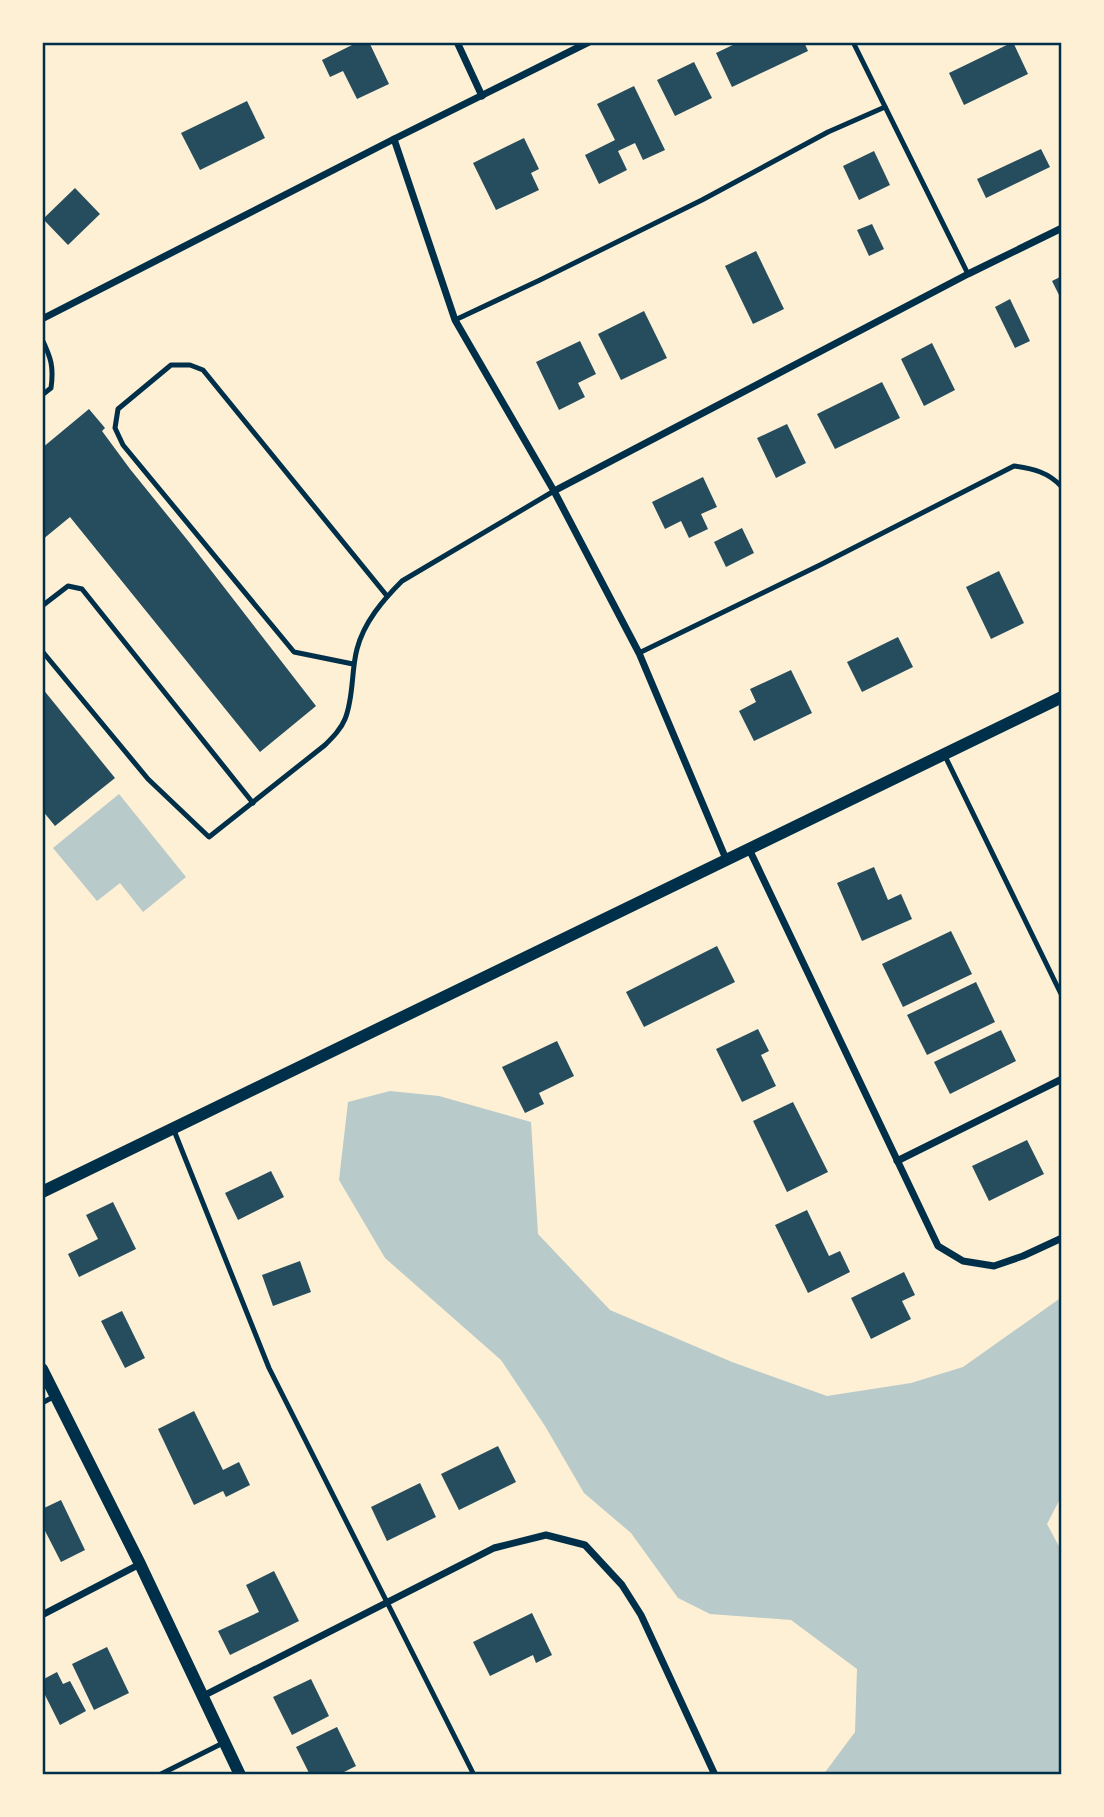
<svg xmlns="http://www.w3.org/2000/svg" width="1104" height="1817" font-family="'Space Grotesk',sans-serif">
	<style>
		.green { fill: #b9caca }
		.building { fill: #264d5e }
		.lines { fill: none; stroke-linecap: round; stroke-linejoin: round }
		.service { stroke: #003049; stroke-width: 5 }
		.minor { stroke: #003049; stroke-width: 7 }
		.tertiary { stroke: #003049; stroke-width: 12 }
		.neatline { fill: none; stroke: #003049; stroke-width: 2.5 }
	</style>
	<rect width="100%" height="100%" fill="#fdf0d5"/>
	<!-- green -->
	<g class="green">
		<path d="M119,794L186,877L143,912L120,883L97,901L53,848Z"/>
		<path d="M390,1091L439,1096L531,1122L538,1234L610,1310L732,1362L827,1396L911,1383L963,1367L1062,1297V1495L1047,1524L1062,1552V1775H823L855,1732L857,1669L791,1620L710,1614L678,1598L631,1533L584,1493L545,1426L501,1360L385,1258L339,1180L348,1102Z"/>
	</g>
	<!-- building -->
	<g class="building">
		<path d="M358,42H369L389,84L357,99L343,71L330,77L322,60Z"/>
		<path d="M739,42H804L808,51L732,87L716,53Z"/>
		<path d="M1013,42L1028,74L964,105L949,73Z"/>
		<path d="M694,62L712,98L675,116L657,80Z"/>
		<path d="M634,86L665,150L643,160L635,143L618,151L627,170L599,184L585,155L615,140L597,104Z"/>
		<path d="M247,101L265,138L200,170L181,133Z"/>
		<path d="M524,138L539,169L531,173L539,190L496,210L473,163Z"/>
		<path d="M1041,149L1050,167L986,198L977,179Z"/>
		<path d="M874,151L890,185L859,200L843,166Z"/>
		<path d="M75,188L100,214L68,245L43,219Z"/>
		<path d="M872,224L884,249L869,256L857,230Z"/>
		<path d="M756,251L784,309L753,324L725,266Z"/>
		<path d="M1062,276V301L1052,281Z"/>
		<path d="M1010,299L1030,341L1015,348L995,307Z"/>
		<path d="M644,311L667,358L621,380L598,334Z"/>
		<path d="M580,341L596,374L578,383L585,397L559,410L536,362Z"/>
		<path d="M932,343L955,390L924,406L901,359Z"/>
		<path d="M882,382L900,418L835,449L817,414Z"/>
		<path d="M89,409L105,428L102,431L130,469L189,542L316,706L260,752L70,517L42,540V448Z"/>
		<path d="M787,424L806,463L776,478L757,438Z"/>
		<path d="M703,477L717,507L701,514L708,529L689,538L681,521L665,529L652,502Z"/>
		<path d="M742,528L754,553L726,567L714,542Z"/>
		<path d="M999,571L1024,623L991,639L966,587Z"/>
		<path d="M898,637L913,667L862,692L847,662Z"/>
		<path d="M791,670L812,713L754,741L739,711L756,702L750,689Z"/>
		<path d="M42,688L115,778L55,826L42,810Z"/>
		<path d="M874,867L888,900L901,894L912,919L862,941L837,883Z"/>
		<path d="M951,931L972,974L903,1007L882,964Z"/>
		<path d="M717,946L735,982L644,1027L626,992Z"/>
		<path d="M976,982L995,1022L927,1055L907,1015Z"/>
		<path d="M758,1029L769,1051L761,1055L776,1086L742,1102L716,1049Z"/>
		<path d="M1001,1030L1016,1061L950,1094L934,1062Z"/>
		<path d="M557,1041L574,1076L539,1093L544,1104L525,1113L502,1067Z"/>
		<path d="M793,1102L828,1172L787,1192L753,1121Z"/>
		<path d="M1027,1140L1044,1174L989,1201L972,1166Z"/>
		<path d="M271,1171L284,1197L238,1220L225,1193Z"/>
		<path d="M113,1202L136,1249L79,1277L68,1254L98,1239L86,1215Z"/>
		<path d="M807,1210L829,1256L840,1251L850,1272L808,1293L775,1225Z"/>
		<path d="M300,1261L311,1292L273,1306L262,1275Z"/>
		<path d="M904,1272L915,1295L902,1301L911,1319L871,1339L851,1298Z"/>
		<path d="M122,1311L145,1358L125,1368L101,1321Z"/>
		<path d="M194,1411L223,1470L239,1462L250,1485L226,1497L223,1491L194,1505L158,1429Z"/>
		<path d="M498,1446L516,1482L459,1510L441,1474Z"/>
		<path d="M420,1483L436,1517L387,1541L371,1507Z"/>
		<path d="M61,1500L85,1550L61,1562L42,1525V1509Z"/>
		<path d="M274,1571L299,1621L230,1655L218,1631L259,1612L246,1585Z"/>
		<path d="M532,1613L552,1655L536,1663L533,1655L490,1676L473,1642Z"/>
		<path d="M107,1647L129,1693L94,1710L72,1664Z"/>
		<path d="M57,1672L63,1684L70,1681L86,1711L60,1725L42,1689V1680Z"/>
		<path d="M311,1679L329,1716L292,1735L273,1697Z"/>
		<path d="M337,1727L356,1766L338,1775H310L296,1747Z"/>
	</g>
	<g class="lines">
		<!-- service -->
		<g class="service">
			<path d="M853,42L968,274"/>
			<path d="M455,320L540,280L702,200L828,132L885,107"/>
			<path d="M42,339C51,358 54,367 51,388L42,395"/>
			<path d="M42,606L68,586L82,589L253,803"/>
			<path d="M42,651L148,779L209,837L325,745C333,737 341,729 345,719C354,697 351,671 357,649C364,622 383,600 402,581L554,491"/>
			<path d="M639,653L822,564L1014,466C1034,469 1048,472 1062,487"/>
			<path d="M353,664L294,652L123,445L115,428L118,409L171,365H190L203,370L387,596"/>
			<path d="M945,756L1062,996"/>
			<path d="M173,1128L269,1368L474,1775"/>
			<path d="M42,1403L55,1396"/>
			<path d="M159,1775L225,1742"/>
		</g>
		<!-- minor -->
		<g class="minor">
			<path d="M457,42L482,96"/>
			<path d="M394,139L455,320L554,491L639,653L726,859"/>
			<path d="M42,319L394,139L589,42"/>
			<path d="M554,491L968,274L1062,228"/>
			<path d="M749,849L938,1246L963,1261L994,1266L1023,1256L1062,1238"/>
			<path d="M897,1161L1062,1079"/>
			<path d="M42,1615L140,1564"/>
			<path d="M203,1696L494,1548L546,1535L585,1545L622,1585L641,1615L715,1775"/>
		</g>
		<!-- tertiary -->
		<g class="tertiary">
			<path d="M42,1192L1062,697"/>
			<path d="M42,1369L140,1564L240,1775"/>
		</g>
	</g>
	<!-- border -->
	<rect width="1104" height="1817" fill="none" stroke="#fdf0d5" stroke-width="88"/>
	<rect x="44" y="44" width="1016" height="1729" class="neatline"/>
</svg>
